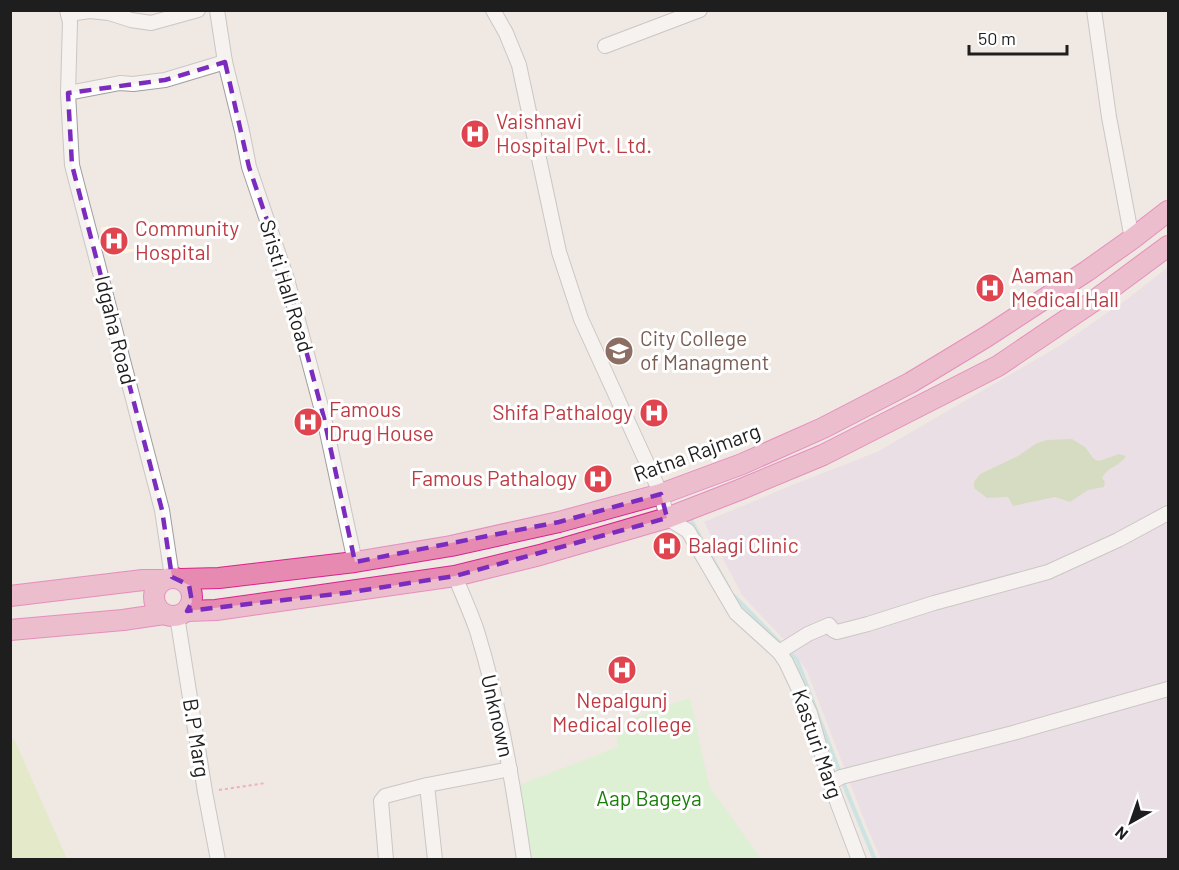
<svg xmlns="http://www.w3.org/2000/svg" width="1179" height="870" font-family="Barlow,sans-serif">
	<style>
		.industrial { fill: #e7d5e8 }
		.education { fill: #fff7dc }
		.grass { fill: #d8eaa8 }
		.forest { fill: #b5cf97 }
		.park { fill: #c8fabf }
		.lines { fill: none; stroke-linecap: round; stroke-linejoin: round }
		.stream { stroke: #a3dddd; stroke-width: 4 }
		.minor-casing { stroke: #9f9f9f; stroke-width: 16 }
		.highway-casing { stroke: #db228d; stroke-width: 22 }
		.path { stroke: #fb687b; stroke-width: 2; stroke-dasharray: 3 3; stroke-linecap: butt }
		.minor { stroke: #fff; stroke-width: 14 }
		.highway { stroke: #e78ab1; stroke-width: 20 }
		.marked { fill: none; stroke: #7b2cbf; stroke-width: 4.5; stroke-dasharray: 12 8; stroke-linejoin: round }
		.labels { text-anchor: middle; stroke-width: 6; stroke-linejoin: round; paint-order: stroke }
		.health-label { font-size: 21px; fill: #be3a42; stroke: #fff; text-anchor: start }
		.street-label { font-size: 21px; fill: #1e1e1e; stroke: #fff }
		.education-label { font-size: 21px; fill: #785e54; stroke: #fff; text-anchor: start }
		.park-label { font-size: 21px; fill: #1b7d0a; stroke: #fff }
	</style>
	<rect width="100%" height="100%" fill="#efe8e3"/>
	<!-- industrial -->
	<path class="industrial" d="M1168,267V859H881L867,827L807,671L787,643L742,595L704,522L795,484L877,452L1061,345L1130,297Z"/>
	<!-- education -->
	<path class="education" d="M108,226L109,233L121,231L126,249H148L108,256L101,228Z"/>
	<!-- grass -->
	<path class="grass" d="M14,739L66,857L67,859H11L10,741Z"/>
	<!-- forest -->
	<path class="forest" d="M1072,439L1085,447L1094,459L1099,461L1119,454L1126,456C1121,466 1107,467 1102,478L1105,482L1104,487L1088,490L1070,502L1055,497L1013,506L1008,497L987,498L974,488V482L980,474L1018,456L1037,443L1047,440Z"/>
	<!-- park -->
	<path class="park" d="M690,698L709,786L761,859H530L526,819L520,785L618,747L614,725Z"/>
	<g class="lines">
		<!-- stream -->
		<g class="stream">
			<path d="M688,515L728,587"/>
			<path d="M734,596L783,646"/>
			<path d="M789,651L797,660L840,773"/>
			<path d="M842,780L875,860"/>
		</g>
		<!-- minor casing -->
		<g class="minor-casing">
			<g id="minor">
				<path d="M67,10L70,22L68,93L72,165L162,510L172,577"/>
				<path d="M217,10L225,62L242,131L249,167L287,279L324,418L355,562"/>
				<path d="M493,10L506,33L519,65L559,252L581,319L661,494L667,518L688,531L736,613L779,652L786,662L810,713L830,783L859,860"/>
				<path d="M1094,10L1109,117L1132,239"/>
				<path d="M68,14L90,11L109,13L131,20L151,23L198,10"/>
				<path d="M605,46L700,10"/>
				<path d="M68,93L120,83L133,84L165,80L225,62"/>
				<path d="M455,576C462,594 471,613 477,631C500,706 513,783 524,860"/>
				<path d="M177,616L205,792L218,860"/>
				<path d="M779,652L808,634L829,625L833,630L837,632L868,624L934,603L1048,572L1118,540L1168,513"/>
				<path d="M830,783L841,777L1013,733L1168,689"/>
				<path d="M386,860L381,801L385,796L427,785"/>
				<path d="M435,860L427,785L510,769"/>
			</g>
		</g>
		<!-- highway casing -->
		<g class="highway-casing">
			<g id="highway">
				<circle cx="173" cy="597" r="19"/>
				<path d="M181,579L219,578L355,562L451,546L559,522L661,494L742,464L823,428L910,383L986,337L1087,271L1132,239L1168,211"/>
				<path d="M10,596L143,580H163"/>
				<path d="M187,611L216,610L455,576L540,555L667,518L739,490L823,455L998,366L1091,303L1168,246"/>
				<path d="M10,630L123,620L164,614"/>
			</g>
		</g>
		<!-- path -->
		<path class="path" d="M219,790L266,783"/>
		<!-- minor -->
		<use href="#minor" class="minor"/>
		<!-- highway -->
		<use href="#highway" class="highway"/>
	</g>
	<!-- marked area -->
	<path d="M0 0H1179V870H0ZM225,62L249,167L287,279L324,418L355,562L559,522L661,494L667,518L455,576L345,593L187,611L192,602L189,585L172,577L162,510L72,165L68,93L165,80Z" fill="#efe8e3" fill-opacity=".55" fill-rule="evenodd"/>
	<path class="marked" d="M225,62L249,167L287,279L324,418L355,562L559,522L661,494L667,518L455,576L345,593L187,611L192,602L189,585L172,577L162,510L72,165L68,93L165,80Z"/>
	<!-- icons -->
	<defs>
		<g id="hospital-disc" transform="scale(1.5)"><circle r="9.5" fill="#e0444e" stroke="#fff"/><path d="M-5-5h3v3.5h4V-5h3V5h-3V1.5h-4V5h-3Z" fill="#fff"/></g>
		<g id="university-disc" transform="scale(1.5)"><circle r="9.5" fill="#8d6e63" stroke="#fff"/><path d="M0-5L7-2L0 1L-7-2ZM-4 1L0 2.5L4 1V4Q0 6-4 4Z" fill="#fff"/></g>
	</defs>
	<g fill-rule="evenodd">
		<use href="#hospital-disc" x="475" y="134"/>
		<use href="#hospital-disc" x="114" y="241"/>
		<use href="#hospital-disc" x="990" y="288"/>
		<use href="#university-disc" x="619" y="351"/>
		<use href="#hospital-disc" x="654" y="413"/>
		<use href="#hospital-disc" x="308" y="422"/>
		<use href="#hospital-disc" x="598" y="479"/>
		<use href="#hospital-disc" x="667" y="546"/>
		<use href="#hospital-disc" x="622" y="670"/>
	</g>
	<g class="labels">
		<!-- health labels -->
		<g class="health-label">
			<text x="496" y="129">Vaishnavi<tspan x="496" dy="24">Hospital Pvt. Ltd.</tspan></text>
			<text x="135" y="236">Community<tspan x="135" dy="24">Hospital</tspan></text>
			<text x="1011" y="283">Aaman<tspan x="1011" dy="24">Medical Hall</tspan></text>
			<text x="329" y="417">Famous<tspan x="329" dy="24">Drug House</tspan></text>
			<text x="633" y="420" text-anchor="end">Shifa Pathalogy</text>
			<text x="577" y="486" text-anchor="end">Famous Pathalogy</text>
			<text x="688" y="553">Balagi Clinic</text>
			<text x="622" y="708" text-anchor="middle">Nepalgunj<tspan x="622" dy="24">Medical college</tspan></text>
		</g>
		<!-- street labels -->
		<g class="street-label">
			<text transform="translate(286 286) rotate(73)" y="7">Sristi Hall Road</text>
			<text transform="translate(115 330) rotate(76)" y="7">Idgaha Road</text>
			<text transform="translate(697 453) rotate(-20)" y="7">Ratna Rajmarg</text>
			<text transform="translate(497 716) rotate(77)" y="7">Unknown</text>
			<text transform="translate(196 738) rotate(81)" y="7">B.P Marg</text>
			<text transform="translate(817 744) rotate(71)" y="7">Kasturi Marg</text>
		</g>
		<!-- education labels -->
		<g class="education-label">
			<text x="640" y="346">City College<tspan x="640" dy="24">of Managment</tspan></text>
		</g>
		<!-- park labels -->
		<g class="park-label">
			<text x="649" y="806">Aap Bageya</text>
		</g>
	</g>
	<!-- border -->
	<rect width="1179" height="870" fill="none" stroke="#1e1e1e" stroke-width="24"/>
	<!-- north arrow -->
	<g transform="translate(1131 822) rotate(220)" stroke="#ffffff" stroke-width="4.5" paint-order="stroke">
	<path d="M0-4.5L10 22L0 15L-10 22Z" fill="#1e1e1e"/>
	<text y="-9" font-size="16" font-weight="bold" text-anchor="middle" fill="#1e1e1e">N</text>
	</g>
	<!-- scale -->
	<path d="M969 45v9h98v-9" fill="none" stroke="#1e1e1e" stroke-width="3"/>
	<text x="978" y="45" font-size="18" fill="#1e1e1e" stroke="#ffffff" stroke-width="4.5" paint-order="stroke">50 m</text>
</svg>
